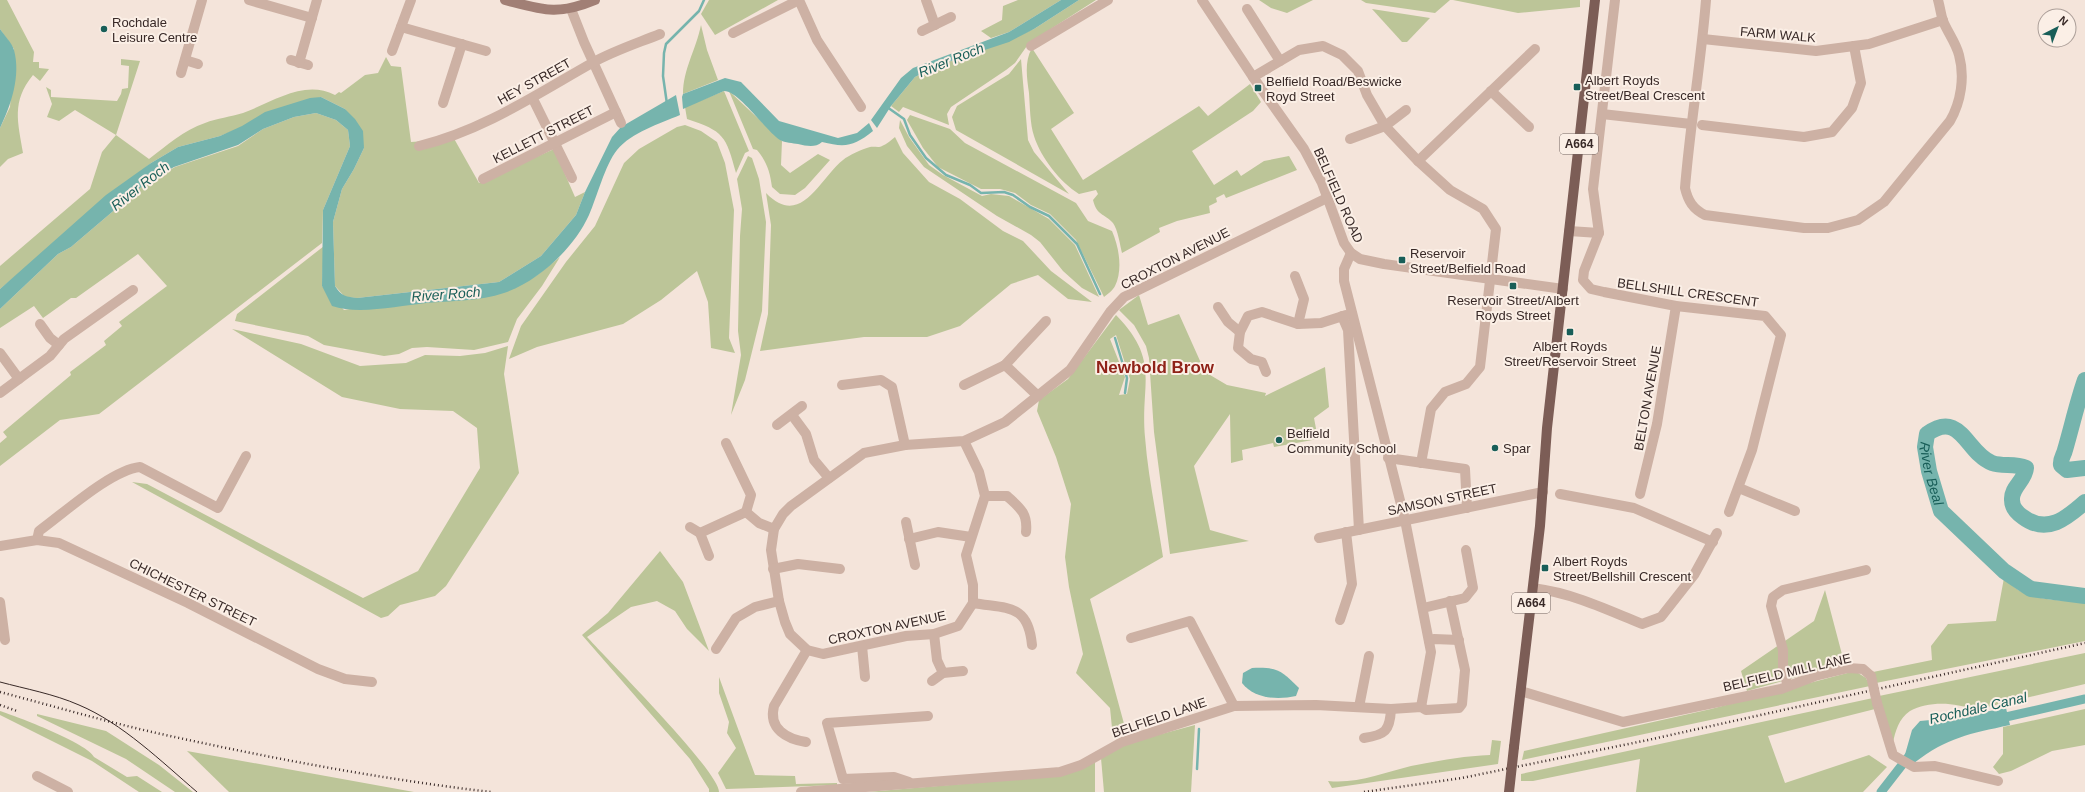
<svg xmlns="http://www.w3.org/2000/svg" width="2085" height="792" font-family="Helvetica,sans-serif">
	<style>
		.green { fill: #bcc598; fill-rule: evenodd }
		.water { fill: #76b4ad }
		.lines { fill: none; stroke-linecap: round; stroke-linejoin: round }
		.stream { stroke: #76b4ad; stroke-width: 2.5 }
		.canal { stroke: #76b4ad; stroke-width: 9 }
		.river { stroke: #76b4ad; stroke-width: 16 }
		.minor { stroke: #cdb1a4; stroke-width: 10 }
		.secondary { stroke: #a17f75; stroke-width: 10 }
		.primary { stroke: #7c5d56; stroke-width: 10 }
		.tram { stroke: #382927; stroke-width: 1 }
		.rail { stroke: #382927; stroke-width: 2.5; stroke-dasharray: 1 3; stroke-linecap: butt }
		.minor-bridge { stroke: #cdb1a4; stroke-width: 10 }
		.primary-bridge { stroke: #7c5d56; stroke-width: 10 }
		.poi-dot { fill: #185e58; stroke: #fbefe6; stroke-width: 1.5 }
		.labels { text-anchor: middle; stroke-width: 4; stroke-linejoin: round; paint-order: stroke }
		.shield { fill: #fbefe6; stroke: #726460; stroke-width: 1 }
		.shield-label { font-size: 12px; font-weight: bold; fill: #382927 }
		.poi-label { font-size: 13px; fill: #382927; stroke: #fbefe6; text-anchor: start }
		.street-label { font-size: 13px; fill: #382927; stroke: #fbefe6 }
		.water-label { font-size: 14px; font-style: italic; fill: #185e58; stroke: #fbefe6 }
		.district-label { font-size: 17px; font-weight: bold; fill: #8f2218; stroke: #fbefe6 }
	</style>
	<rect width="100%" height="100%" fill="#f4e4da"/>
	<!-- green -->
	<g class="green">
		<path d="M0,0H7L34,52L33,62H39V68L49,69L40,81L33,75C11,102 18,122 23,153L8,159L0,167V128L10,107L14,49L0,29Z"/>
		<path d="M709,0H778L715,35L701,14Z"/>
		<path d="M1018,0H1061L1009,32L991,38L981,31L1002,20L1003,6Z"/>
		<path d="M1079,0H1096L1029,43L1015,63L1006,70L951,107L947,114L949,125L903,107L899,112L891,106L915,77L939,65L976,53L1034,29Z"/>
		<path d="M1259,0H1313L1287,13L1271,8Z"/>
		<path d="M1361,0H1450L1435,13L1366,3Z"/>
		<path d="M1453,0H1580V7L1518,13Z"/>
		<path d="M1372,9L1430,18L1407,42H1402Z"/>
		<path d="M701,25L707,50L718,80L683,94C683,69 696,50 701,25Z"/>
		<path d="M1032,48L1074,113L1051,129L1083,180L1199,106L1208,116L1250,84L1261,102L1253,111L1192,151L1214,185L1237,170L1241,176L1264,161L1289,156L1297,170L1226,198L1224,194L1216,198L1217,202L1209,206L1210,213L1177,221L1159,228L1160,232L1122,253C1120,245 1118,230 1113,223C1104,213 1097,216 1093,200L1098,194L1096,190L1079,194C1060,182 1041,158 1034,136C1030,124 1030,107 1029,93C1027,78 1024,62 1032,48Z"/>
		<path d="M386,57L391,66L401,67L411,142L441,140L452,135L479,183L554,149L575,197L585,192L576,215L541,256L499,282L357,298L345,297L335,286L333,222L342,189L354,169L364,148L345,109L321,97L220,136L178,147L151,163L0,289V266L90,189L102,152L116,135L75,110L59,121L47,117L52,104L46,87L51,90V97L117,101L121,94L122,89L128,88L129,66L121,65V59L140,61L116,135L149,159C166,146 184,130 205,123C217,118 231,117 243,113C273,102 304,79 335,95L339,92L341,93L365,75L378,73Z"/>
		<path d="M1021,59L1028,140L1034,152L1069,194L956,130L952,117L957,106L1009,74Z"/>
		<path d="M724,91L749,151L745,153L736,173C726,136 724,131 687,119L685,107Z"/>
		<path d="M729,91L782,141L781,165L790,173L818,154L830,160L805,188L795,195L780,194L772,187C770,172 767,162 757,150L753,149Z"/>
		<path d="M316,113L336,120L348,130L350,146L323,210L322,243L99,414L60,420L0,466V443L7,437L3,432L71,375L70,372L106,345L104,341L122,326L119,322L167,286L138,254L76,298H71L43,318L34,306L0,328V309L58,254L71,247L145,184L175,167L238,146L263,129L294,117Z"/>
		<path d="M910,115L950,129L965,143L1076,203L1088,221L1112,231C1119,247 1123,270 1115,286C1113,290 1108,294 1104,297L1076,240L1050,214L1031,205L1015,193L1000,189H981L938,167L923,148L907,120Z"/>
		<path d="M900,120L909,137L929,165L943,175L982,196L991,194L1009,196L1049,219L1075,245L1099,297L1082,288L1063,271L1040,242L1031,235L997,216L924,167L907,146L899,128Z"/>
		<path d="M685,125L701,131L717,142L725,163L734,210L729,338L735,353L711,348L708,302L697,271L661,300L623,324L537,347L509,359L521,326L566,262L595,226L624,163L639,149L677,127Z"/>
		<path d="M895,137L903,153L929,182L960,199L1003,231L1023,241L1051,271L1092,302L1068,299L1038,275L1011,284L960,326L927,337H864L760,351L768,314L771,225L766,193C801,229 819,179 843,160C849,155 862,149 870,147C874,146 879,148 882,146C887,144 891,140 895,137Z"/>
		<path d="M748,156L752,158L759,179L766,222L762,311L745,380L731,415L741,355L738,331L740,236L742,209L737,179Z"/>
		<path d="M324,246L322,286L344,310L536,276L560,257L542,286L517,319L508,342L474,350L427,347L412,348L399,354L384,356L324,345L308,336L235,321L237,314Z"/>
		<path d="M1139,295L1148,325L1179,314L1205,372L1227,385L1266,393L1265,396L1325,367L1329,407L1314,418L1318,439L1274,447L1273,443L1242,450L1243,460L1231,463L1230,414L1194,466L1210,530L1249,541L1170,554L1154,432L1149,358L1146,346L1134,325L1119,310Z"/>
		<path d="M1116,315C1161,361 1140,383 1145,437C1148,477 1157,517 1163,557L1090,599L1126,731L1113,738L1110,708L1076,673L1083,654L1069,587L1065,557L1071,504L1056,457L1037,411L1039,400L1068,379ZM1116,335L1130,379L1127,394L1119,395L1125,377L1110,339Z"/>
		<path d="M232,329L301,344L360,366L406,363L425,355L460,356L485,353L508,346L504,374L519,473L446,586L435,596L400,605L388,616L381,618L132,482L147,484L363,598L418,571L480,468L477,428L453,411L400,409L342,397Z"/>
		<path d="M660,551L683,582L709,651L687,629L675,611L657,601L631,607L587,637C608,660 719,771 719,792H709V789L690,759L582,635L608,613Z"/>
		<path d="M2004,578C2010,583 2015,589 2022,592C2041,601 2064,601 2085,601V641L1876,683L1873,672L1932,660L1931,646L1948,624L1996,621Z"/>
		<path d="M1825,590L1844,662L1840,665L1747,691L1741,671L1814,621Z"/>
		<path d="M2085,653V684L1974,710C1955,702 1928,701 1910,711C1899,718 1895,732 1893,743L1879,696Z"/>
		<path d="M1855,671L1866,678L1870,686L1522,760L1524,751L1711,709Z"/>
		<path d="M719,677L755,775L795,776L796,784L837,783V785L726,789L718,773L736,748L727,733L729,722L719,693Z"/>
		<path d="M1873,698L1875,709L1768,736L1785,783L1869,755L1887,767L1863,792H1636L1640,759L1533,781H1521V774Z"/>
		<path d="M2085,709V745L2052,751L2011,771L1999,774L1993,767L2003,754V727Z"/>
		<path d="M0,711C16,716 89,744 94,757L127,777L137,776L162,792H139L92,761L0,715Z"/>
		<path d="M37,714L106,731L159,765L193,792H175L126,759L37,716Z"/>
		<path d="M1195,725L1191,792H1104L1101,758L1124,744Z"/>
		<path d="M1492,740L1501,741L1498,764L1332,788L1328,781C1357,784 1383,773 1411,766C1437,761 1463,756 1490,755Z"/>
		<path d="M187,751L414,792H229Z"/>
		<path d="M1095,760V792H867L1045,777Z"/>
	</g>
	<!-- water -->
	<g class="water">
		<path d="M1061,0H1079L1034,29L1009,42L939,65L915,77L891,106L877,128L871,120L901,78L913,68L1009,32Z"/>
		<path d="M0,29C4,35 12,43 14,50C21,76 11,105 0,128Z"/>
		<path d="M725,78L741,82L779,121L838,138L857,133L869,123L873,131C854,146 846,148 822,142C815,148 807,146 798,144C793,143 785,143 780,140C765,130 739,91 724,91L683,109L682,97L683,94Z"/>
		<path d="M676,95L680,115C659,124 632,132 617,150C605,165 597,197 589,215C574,248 539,281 504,293C480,301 451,301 426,303C398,306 358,315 332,306L322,286L323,210L350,146L348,130L336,120L316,113L294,117L263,129L238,145L174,167L145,184L71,247L58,254L0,309V289L106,195L151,163L178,147L220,136L242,126L265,112L310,98L321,97L345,109L355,119L363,131L364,148L354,169L342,189L333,222L335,286C341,296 347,297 357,298L499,282L541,256L576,215L585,192L612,137L621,127Z"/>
		<path d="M1252,668C1277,667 1281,670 1299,688L1296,696C1278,700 1254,699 1242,683L1243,673Z"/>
		<path d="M2006,708L2010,725C1969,734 1948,737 1914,763L1904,758L1912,730L1920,721L1952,718Z"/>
	</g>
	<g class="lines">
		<!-- stream -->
		<g class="stream">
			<path d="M667,104L663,76L664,53L666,44L699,11L704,0"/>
			<path d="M887,107L904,119L910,135L926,158L946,175L970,185L981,193L1004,192L1013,195L1030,207L1049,216L1077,244L1100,294"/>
			<path d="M1115,338L1127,378L1125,393"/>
			<path d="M1197,769L1199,729"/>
		</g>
		<!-- canal -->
		<g class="canal">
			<path d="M1997,719L2085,699"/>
			<path d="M1881,792L1909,756"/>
		</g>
		<!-- river -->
		<g class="river">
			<path d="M2085,380C2077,403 2072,426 2065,450C2064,455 2060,459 2061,465L2067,470L2085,468"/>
			<path id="s1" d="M2085,502C2067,518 2047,535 2023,517C2017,513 2012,508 2012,500C2011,487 2025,481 2026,468C2014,463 2003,467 1992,463C1966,453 1961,409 1927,434L1925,447L1929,471L1941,511L2004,571L2031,589L2085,596"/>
		</g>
		<!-- minor -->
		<g class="minor">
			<path d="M249,0L312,18"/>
			<path d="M799,0L817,40L861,107"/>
			<path d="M926,0L935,25"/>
			<path d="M1202,0L1253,77L1304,149L1322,183L1344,243L1351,253L1360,259L1384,264L1563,289"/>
			<path d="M1615,0L1593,189L1599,233L1584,271L1583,280L1591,289L1604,292L1676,306L1765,316L1781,335L1752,450L1729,512"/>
			<path d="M1706,0C1701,63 1690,125 1685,188C1688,201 1693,209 1705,215L1804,228H1828L1858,220L1884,202L1950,121C1961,102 1965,77 1959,55C1956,43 1948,33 1943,21C1941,15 1940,7 1938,0"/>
			<path d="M571,9L584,42L621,123"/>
			<path d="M1247,9L1280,61"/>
			<path d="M401,27L486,51"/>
			<path d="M922,31L951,17"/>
			<path d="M733,33L799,0"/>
			<path d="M1703,39L1816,51L1869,44L1943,20"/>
			<path d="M1031,46L1108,0"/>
			<path d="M392,51L411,0"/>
			<path d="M185,60L198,64"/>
			<path d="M291,60L308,65"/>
			<path d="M299,63L317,0"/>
			<path d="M181,73L202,0"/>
			<path d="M1253,77L1299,50L1323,46L1342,55L1358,71L1367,95L1385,126L1418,161L1450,190L1483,209L1496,229L1480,367L1466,384L1445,392L1431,409L1421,463"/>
			<path d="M1491,91L1529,127"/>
			<path d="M533,99L572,178"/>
			<path d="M443,103L462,44"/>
			<path d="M1602,114L1691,124"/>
			<path d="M1702,125L1804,137L1832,132L1852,108L1861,83L1854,46"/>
			<path d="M1350,139L1385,126L1406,110"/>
			<path d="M419,146C482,131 537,94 592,63C613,51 638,43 660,34"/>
			<path d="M1418,161L1535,49"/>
			<path d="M483,179L616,112"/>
			<path d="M1569,231L1599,233"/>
			<path d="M1351,253L1344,269V281L1405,520L1431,652L1421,707"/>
			<path d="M1295,276L1304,299L1298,324"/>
			<path d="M1218,307L1228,322L1240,332"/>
			<path d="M1342,316L1348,330L1359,530"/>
			<path d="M40,324L50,338L59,345"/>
			<path d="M0,353L19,379"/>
			<path d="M1005,365L1038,396"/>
			<path d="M1266,372L1262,362L1251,359L1238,348L1240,332L1248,316L1262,312L1298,324L1321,323L1346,315"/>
			<path d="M842,385L881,380L892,387L905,445"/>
			<path d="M964,385L1005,365L1046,321"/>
			<path d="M0,393L50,356L64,339L133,290"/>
			<path d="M792,415L806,434L814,460L829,478"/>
			<path d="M777,425L802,406"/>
			<path d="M964,441L979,472L985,496L966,555L973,585V603L958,626L934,634L906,636L823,654L807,650L790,634L785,622L779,601L771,550L774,529L783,514L791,506L864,453L905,445L964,441L1005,422L1070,370L1110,312L1124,297L1327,198"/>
			<path d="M726,443L751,495L746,512"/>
			<path d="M1388,458L1465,469L1467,508"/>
			<path d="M1739,488L1795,511"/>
			<path d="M1560,494L1634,508L1713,542"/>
			<path d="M1640,494L1657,424L1676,306"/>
			<path d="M985,496H1007C1020,508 1028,513 1026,532"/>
			<path d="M906,522L915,565"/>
			<path d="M690,527L700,533"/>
			<path d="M1319,538L1543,492"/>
			<path d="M909,539L938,532L971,537"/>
			<path d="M37,540L39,531C64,513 111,470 140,467L218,508L246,456"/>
			<path d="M0,546L37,540L59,543L188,603L318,669L345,679L372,682"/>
			<path d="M709,556L700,533L746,512L759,523L774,529"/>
			<path d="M773,569L798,564L840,569"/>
			<path d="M1533,588C1572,593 1606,609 1642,624L1661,617L1694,575L1717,533"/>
			<path d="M0,602L5,640"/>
			<path d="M973,603C1007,609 1028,603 1032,645"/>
			<path d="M1423,608L1465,598L1473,588L1466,550"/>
			<path d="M1340,620L1352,584L1346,532"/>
			<path d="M934,634L937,660L943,673"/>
			<path d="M1131,638L1190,621L1234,706"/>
			<path d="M1429,641L1434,639L1459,640"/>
			<path d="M862,646L865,677"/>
			<path d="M716,649L736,618L755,607L779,601"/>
			<path d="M932,681L943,673L963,671"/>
			<path d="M1788,686L1783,670V650L1771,606L1773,597L1783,590L1866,570"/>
			<path d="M1521,691L1623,722L1781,689L1815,676L1848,668L1863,669L1871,676"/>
			<path d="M1877,703L1893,755L1914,767L1935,766L1998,781"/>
			<path d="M1359,707L1369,656"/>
			<path d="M1364,738C1385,735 1390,731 1391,709"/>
			<path d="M806,742C787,739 768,729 774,706L807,650"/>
			<path d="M37,776L68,792"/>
			<path d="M909,782L894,777L843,779L827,723L928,716"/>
			<path d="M801,792L1060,772L1081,765L1122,742L1234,706L1316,705L1391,709L1421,707L1426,710L1459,708L1462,704L1465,670L1450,601"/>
		</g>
		<!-- secondary -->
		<path class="secondary" d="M505,0C543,10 557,16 595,0"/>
		<!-- primary -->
		<path class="primary" d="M1514,747L1540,526L1547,428L1595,0"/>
		<!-- tram -->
		<path class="tram" d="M0,682C26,689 54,694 79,705C122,723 162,762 197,792"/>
		<!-- rail -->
		<g class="rail">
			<path d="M0,692C53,706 107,722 161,734C270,758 380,779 491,792"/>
			<path d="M0,705L17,711"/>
			<path d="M1364,792L1462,778L1648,740L2085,643"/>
		</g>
		<!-- minor-bridge -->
		<path class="minor-bridge" d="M1871,676L1877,703"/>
		<!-- primary-bridge -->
		<path class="primary-bridge" d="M1509,792L1514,747"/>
	</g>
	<!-- markers -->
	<g class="poi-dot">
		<circle cx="104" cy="29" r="4"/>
		<rect x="1573" y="83" width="8" height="8" rx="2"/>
		<rect x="1254" y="84" width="8" height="8" rx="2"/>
		<rect x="1398" y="256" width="8" height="8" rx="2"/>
		<rect x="1509" y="282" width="8" height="8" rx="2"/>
		<rect x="1566" y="328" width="8" height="8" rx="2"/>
		<circle cx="1279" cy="440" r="4"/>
		<circle cx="1495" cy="448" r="4"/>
		<rect x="1541" y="564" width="8" height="8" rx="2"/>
	</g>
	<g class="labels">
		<!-- shield labels -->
		<g class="shield">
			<rect x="1560" y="134" width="38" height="20" rx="3"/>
			<rect x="1512" y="593" width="38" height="20" rx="3"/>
		</g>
		<g class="shield-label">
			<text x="1579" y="148">A664</text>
			<text x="1531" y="607">A664</text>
		</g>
		<!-- poi labels -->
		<g class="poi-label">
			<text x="112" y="27">Rochdale<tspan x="112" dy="15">Leisure Centre</tspan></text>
			<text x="1585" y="85">Albert Royds<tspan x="1585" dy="15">Street/Beal Crescent</tspan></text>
			<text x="1266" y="86">Belfield Road/Beswicke<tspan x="1266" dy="15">Royd Street</tspan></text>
			<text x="1410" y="258">Reservoir<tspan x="1410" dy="15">Street/Belfield Road</tspan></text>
			<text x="1513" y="305" text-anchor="middle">Reservoir Street/Albert<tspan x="1513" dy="15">Royds Street</tspan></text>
			<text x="1570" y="351" text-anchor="middle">Albert Royds<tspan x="1570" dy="15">Street/Reservoir Street</tspan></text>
			<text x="1287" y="438">Belfield<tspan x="1287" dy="15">Community School</tspan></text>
			<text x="1503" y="453">Spar</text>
			<text x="1553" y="566">Albert Royds<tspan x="1553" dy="15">Street/Bellshill Crescent</tspan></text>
		</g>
		<!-- street labels -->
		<g class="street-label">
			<text transform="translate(1778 34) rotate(5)" y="5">FARM WALK</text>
			<text transform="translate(534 81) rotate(-29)" y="5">HEY STREET</text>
			<text transform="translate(543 134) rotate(-27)" y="5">KELLETT STREET</text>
			<text transform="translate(1339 195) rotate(66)" y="5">BELFIELD ROAD</text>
			<text transform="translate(1175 258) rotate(-27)" y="5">CROXTON AVENUE</text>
			<text transform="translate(1688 292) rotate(8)" y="5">BELLSHILL CRESCENT</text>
			<text transform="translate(1647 398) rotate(-80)" y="5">BELTON AVENUE</text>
			<text transform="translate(1442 499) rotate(-12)" y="5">SAMSON STREET</text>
			<text transform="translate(193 592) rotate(26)" y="5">CHICHESTER STREET</text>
			<text transform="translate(887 627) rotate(-12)" y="5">CROXTON AVENUE</text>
			<text transform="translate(1787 672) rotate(-13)" y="5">BELFIELD MILL LANE</text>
			<text transform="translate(1159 717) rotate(-19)" y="5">BELFIELD LANE</text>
		</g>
		<!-- water labels -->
		<g class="water-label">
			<text transform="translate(951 60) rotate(-22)" y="5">River Roch</text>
			<text transform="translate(140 186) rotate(-38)" y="5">River Roch</text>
			<text transform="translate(446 294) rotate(-4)" y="5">River Roch</text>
			<text dy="5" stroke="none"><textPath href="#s1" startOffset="283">River Beal</textPath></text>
			<text transform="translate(1978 708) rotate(-13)" y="5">Rochdale Canal</text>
		</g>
		<!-- district labels -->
		<g class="district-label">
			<text x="1155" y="373">Newbold Brow</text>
		</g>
	</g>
	<!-- north arrow -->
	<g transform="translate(2057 28) rotate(42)"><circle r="19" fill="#fbefe6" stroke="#ada09a"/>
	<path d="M0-3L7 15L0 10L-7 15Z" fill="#185e58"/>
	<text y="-6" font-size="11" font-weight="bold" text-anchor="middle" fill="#382927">N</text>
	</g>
</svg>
